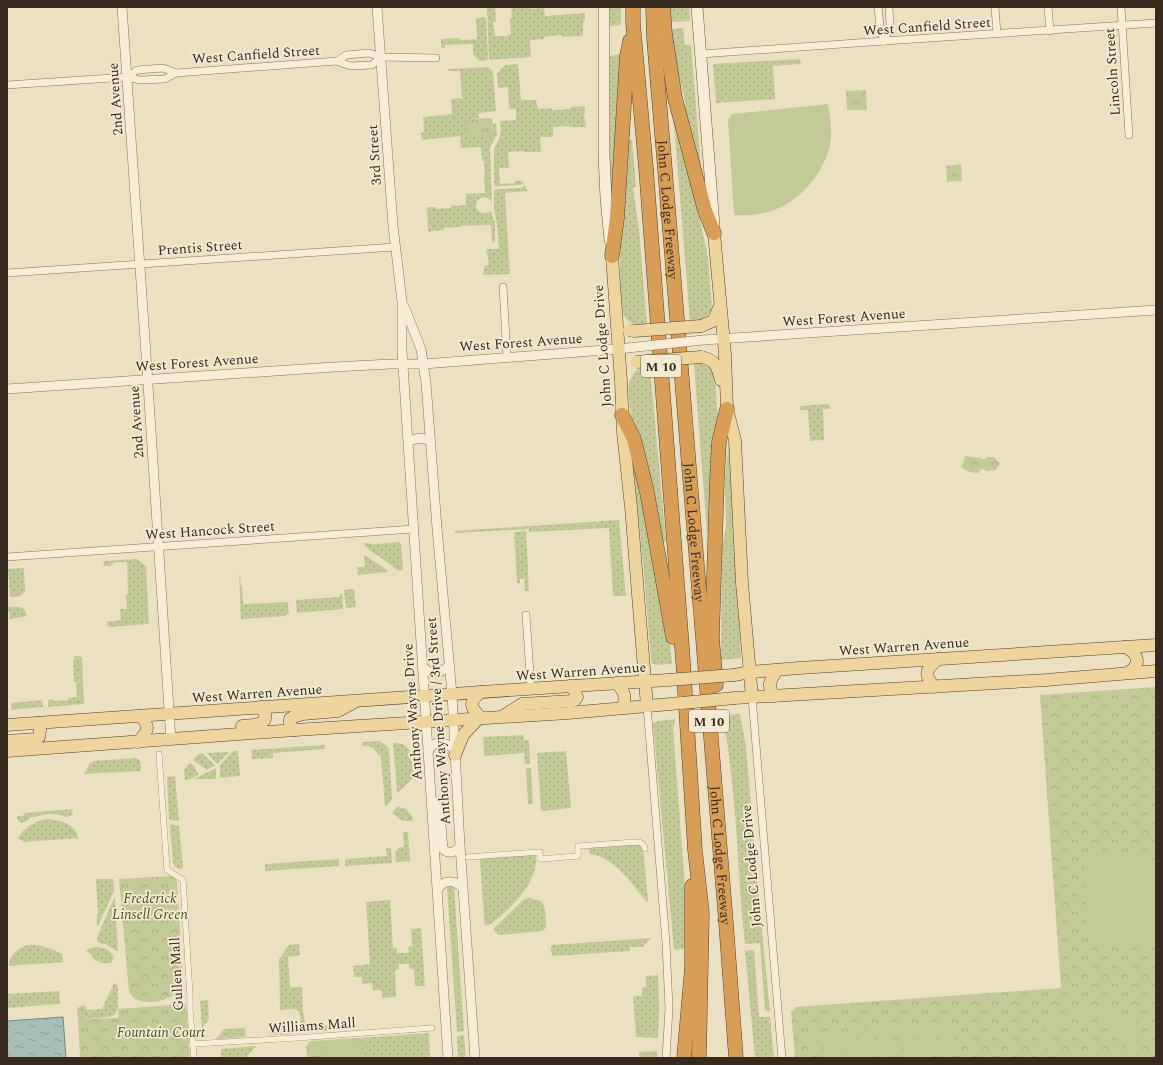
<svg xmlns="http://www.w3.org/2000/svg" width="1163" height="1065" font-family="Spectral,serif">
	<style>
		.grass { fill: url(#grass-dots) }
		.park { fill: url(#park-crowns) }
		.pitch { fill: #c4c998 }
		.water { fill: url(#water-ripples); stroke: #6d8d84 }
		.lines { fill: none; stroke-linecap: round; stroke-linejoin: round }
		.pedestrian-casing { stroke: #85715b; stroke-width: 6 }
		.minor-casing { stroke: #85715b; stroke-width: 8 }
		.tertiary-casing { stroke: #85715b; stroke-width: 10 }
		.secondary-casing { stroke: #67523e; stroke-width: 12 }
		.primary-casing { stroke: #53402f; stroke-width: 13 }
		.motorway-casing { stroke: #53402f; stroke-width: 15 }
		.pedestrian { stroke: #f7edd6; stroke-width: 5.5 }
		.minor { stroke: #f7edd6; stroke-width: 7 }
		.tertiary { stroke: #f7edd6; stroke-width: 9 }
		.secondary { stroke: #f7edd6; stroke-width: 11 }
		.primary { stroke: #eed49d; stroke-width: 12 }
		.motorway { stroke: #d89e58; stroke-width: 14 }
		.tertiary-bridge-casing { stroke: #85715b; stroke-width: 10; stroke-linecap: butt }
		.primary-bridge-casing { stroke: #53402f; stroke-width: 13; stroke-linecap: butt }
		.tertiary-bridge { stroke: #f7edd6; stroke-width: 9 }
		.primary-bridge { stroke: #eed49d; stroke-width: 12 }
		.labels { text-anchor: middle; stroke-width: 3.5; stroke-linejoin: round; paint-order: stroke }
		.shield { fill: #f4ead3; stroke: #6f6454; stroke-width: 1 }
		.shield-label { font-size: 13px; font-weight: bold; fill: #362a1e }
		.street-label { font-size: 14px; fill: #362a1e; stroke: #f4ead3 }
		.park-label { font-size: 14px; font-style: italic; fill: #475126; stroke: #f4ead3 }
	</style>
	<defs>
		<pattern id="grass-dots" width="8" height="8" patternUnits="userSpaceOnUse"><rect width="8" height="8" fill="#c4c998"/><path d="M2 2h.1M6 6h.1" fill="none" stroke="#a9ad83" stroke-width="1.8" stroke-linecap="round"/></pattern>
		<pattern id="park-crowns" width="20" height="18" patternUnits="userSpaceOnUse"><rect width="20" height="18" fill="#c4c998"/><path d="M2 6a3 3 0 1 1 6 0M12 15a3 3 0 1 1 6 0" fill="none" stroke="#a9ad83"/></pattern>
		<pattern id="water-ripples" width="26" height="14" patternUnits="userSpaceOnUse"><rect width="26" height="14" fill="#a5bfb7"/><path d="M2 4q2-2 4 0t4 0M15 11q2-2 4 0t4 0" fill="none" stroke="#879b94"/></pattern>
	</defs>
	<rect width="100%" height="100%" fill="#ece0c3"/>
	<!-- grass -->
	<g class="grass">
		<path d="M495,7L496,21L493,22L495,36H508V34H511L510,18H512L511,7H530V9L544,8L545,16L585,13V21H583V36L562,37V35L544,37V39L530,40L531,57L491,60L489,58L487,8Z"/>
		<path d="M610,7H621V25L610,26Z"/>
		<path d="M670,7H689L690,21L671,22Z"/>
		<path d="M486,17L488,59L486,61H480L473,54V44L445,45V48H441V39L460,38L461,40L477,39L476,18Z"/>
		<path d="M683,28L685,45H691L702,180L684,106L686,105L677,67L671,29Z"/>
		<path d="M620,54L612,205L610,159V56Z"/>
		<path d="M800,59L801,64L773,66L775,99L716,103L713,64Z"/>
		<path d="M518,64L521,100H536L538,109L552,108V110L570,109V107L585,106V114H584L586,127H570V126L553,127V137H540L541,152H524L523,151L508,152L509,168H499L500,184L515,183V181H523V183L521,185L497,186H495L494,183V154L495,146L499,139L501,131L500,121L516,120V109H509L508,87L498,88L497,74L505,65Z"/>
		<path d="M488,67L493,72L496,111L479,113V118L468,119L493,135V123H496L497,135L490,147L492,202C487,196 482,196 477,201L476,207C479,214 486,215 491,211L495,223V242H492L491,225L459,226V227L444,228V230L431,231V232H428L427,209L428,207H436V209L451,208V206L466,205V194L485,193L484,176H485L484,161H482L481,147L461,148L460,136L422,140L421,133L424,132L423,117L452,114L451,99L462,98L460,71H448V69Z"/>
		<path d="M673,111H676L708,257L712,308C707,318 701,320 690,321Z"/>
		<path d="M632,139L636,186L633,188L639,229L647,324C639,325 630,325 625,317C621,311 622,301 621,293C618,243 623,193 626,142Z"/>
		<path d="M525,185L527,191L505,193L510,274L483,275L484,266L489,265L486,249H499L497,224L494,209V191L496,189H499L521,188Z"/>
		<path d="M699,363L709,366L715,374L718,421L710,533H707L694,364Z"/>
		<path d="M642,367H650L666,542H660L630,410C628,395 625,375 642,367Z"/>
		<path d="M828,404L830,406V409H823L824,440L810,441L808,410H800V407L801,406Z"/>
		<path d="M729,439L741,658L721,660L722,547L726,527L725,480Z"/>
		<path d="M631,451L653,554H650L654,565L670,645L672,664L655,665L652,663L651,659L643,562Z"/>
		<path d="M619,520L626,596H613L609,528L529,532V529L455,533V531Z"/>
		<path d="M526,531L529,591H525L524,578L520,579V583H517L514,532Z"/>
		<path d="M399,542L401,544L403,569L400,571C394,569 392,565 387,562C378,555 369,552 363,543L375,544Z"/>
		<path d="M364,555L383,567L388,572L358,575L357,567H365Z"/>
		<path d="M137,559L146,566L149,624L109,627L107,625V622L121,620L120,609H127L126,595H128L127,562H114L110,566H104L103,561Z"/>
		<path d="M24,568L25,591C22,597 17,597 10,597L8,569Z"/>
		<path d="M239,575H240L241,586H242L243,604L288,602L289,614H286V616L241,619Z"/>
		<path d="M354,589L356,607L346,608L344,590Z"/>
		<path d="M340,594H342L343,609L297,613L296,600L340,597Z"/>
		<path d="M8,607C18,607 25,605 27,616L10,619Z"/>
		<path d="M74,656H80L82,658L84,704L48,707V700L53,699V701L68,700V698L77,697L76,682H74L73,659H75Z"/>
		<path d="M42,700L43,707L11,710V703Z"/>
		<path d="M740,714L746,747L760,911L770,1011H765L760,943L745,944C741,910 739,875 737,840C734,799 730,757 723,715Z"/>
		<path d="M675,719L673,729L685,886V945L684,949L674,950L653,723L658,721Z"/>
		<path d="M523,735L524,740H529L530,764H525L524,753L484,756L483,737Z"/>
		<path d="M379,741L385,745L389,749L392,800L385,807L381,757L373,748L368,746H362V742Z"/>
		<path d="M393,743C415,742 412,762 413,778L398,793L397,791Z"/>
		<path d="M325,745V749L273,753V758L252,759L251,750Z"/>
		<path d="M233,751H238L240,776L220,778V765Z"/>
		<path d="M566,751L571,808L541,811L537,753Z"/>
		<path d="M229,752L218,763H216L207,753Z"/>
		<path d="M198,754H203L215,765L207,770L193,760Z"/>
		<path d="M135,758C142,759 141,765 141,771L84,774L90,763L93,762V761Z"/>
		<path d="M190,763L195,767L196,771L198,772V775L188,780H185L184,770Z"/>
		<path d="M216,768V779H194Z"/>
		<path d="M526,768H531L533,804H528Z"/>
		<path d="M175,776L179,821L170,820L169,818L167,777Z"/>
		<path d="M398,806L402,809L404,807L412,816L413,821H402L392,813Z"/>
		<path d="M73,809L72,815C63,819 66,816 60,815C58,814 49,814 47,814C42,815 36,817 31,817C27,822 18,827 17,816H23L24,813Z"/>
		<path d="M45,819C57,819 77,824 78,838L24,842L18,838C24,827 34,822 45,819Z"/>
		<path d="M171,824L179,826L183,867L182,869H180L175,867L173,863L170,827Z"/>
		<path d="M403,832H408L410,861L396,862L395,852L400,847H404Z"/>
		<path d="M641,844L643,846L648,901L647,902C633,885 613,856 590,854L588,846Z"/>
		<path d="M386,848H391L392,863L345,866V859L387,856Z"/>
		<path d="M533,855L536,857C538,882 509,912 489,925H485L484,918L480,860L482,858Z"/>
		<path d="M339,859V866L265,871V864Z"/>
		<path d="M96,879H113L114,891L98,926H97V914H98Z"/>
		<path d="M449,886H452L454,887L464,1031L457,1032L447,888Z"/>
		<path d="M114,898H115L118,951C114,951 111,947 107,945C102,943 101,944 97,941L98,935Z"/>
		<path d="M530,898L541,901L545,908L546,925L545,929L542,931L499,935L494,931V928L521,902L524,899Z"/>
		<path d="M390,900L393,948H397V953H409L408,947L412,946L411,929L421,928L425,986H415L414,969H410L409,964H398L399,970H395L396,997L382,998V990H373L372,983L362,984V977H354L353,966L370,964L366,902Z"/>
		<path d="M651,938L642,947H630V951L554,956L552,955C551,952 550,947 552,945Z"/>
		<path d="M299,944L300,954L297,956L288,957L290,987H302C303,997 301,1020 308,1027L346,1024L347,1029L309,1032C294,1025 306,1010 294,1009C290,1009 285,1010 280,1010L279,959L289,945Z"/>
		<path d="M28,945C40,944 51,949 62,954L63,962L9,966C9,955 18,948 28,945Z"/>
		<path d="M95,947C104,947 109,949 114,957L111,963H100V961H95L91,954L86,951L88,949Z"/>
		<path d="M754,950L759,1017H770L774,1058H755L745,951Z"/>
		<path d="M658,975L659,1006L658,1038L636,1037L633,996H642V987H646V976Z"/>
		<path d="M114,983L117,984L118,986V1007L116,1014L110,1017L78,1019L77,1008L84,1005L87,1010L102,1009Z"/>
		<path d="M59,991L60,1004L7,1008V994Z"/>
		<path d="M208,1000L209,1019L202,1028L200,1001Z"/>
		<path d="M291,1025V1034L270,1035V1026Z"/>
		<path d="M245,1028L246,1037L216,1039L224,1029Z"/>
		<path d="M429,1033L430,1058H358L332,1040Z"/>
		<path d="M464,1035L466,1058H458L457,1036Z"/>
		<path d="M256,1046L246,1058H221V1049Z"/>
		<path d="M657,1051L658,1058H639V1052Z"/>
	</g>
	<!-- park -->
	<g class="park">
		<path d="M866,90L867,110H847L846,91Z"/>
		<path d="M492,118L493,135L469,136L468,119Z"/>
		<path d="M961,164L962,181L947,182L946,166Z"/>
		<path d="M965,456L981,458L982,459H985L987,457H994L1000,463L996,470L986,471L984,469H981L978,473C973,473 964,471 961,466L963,463Z"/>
		<path d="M1156,687V1058H795L791,1011L795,1010V1007L1061,988L1040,695Z"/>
		<path d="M171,876L175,878L177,881L183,978C182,981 182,985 181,987C175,1000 150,1005 138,1000C134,999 132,996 129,992L119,879Z"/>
		<path d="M186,1004L190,1058H80L78,1019L118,1018V1009Z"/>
		<path d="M362,1038L364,1058H307L306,1046L311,1041Z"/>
	</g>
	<!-- pitch -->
	<g class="pitch">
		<path d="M828,104C830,117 833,131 830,144C825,172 799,203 771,211C759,215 747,216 734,215L728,120L732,114Z"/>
		<path d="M1107,853C1126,852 1141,858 1156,869V941L1098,945L1088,937L1084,866L1081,859Z"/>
		<path d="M1083,1006C1100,1006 1112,1012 1125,1023V1017H1136L1138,1058H1127C1124,1004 1048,1005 1046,1058H1035C1036,1029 1056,1011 1083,1006Z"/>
		<path d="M953,1024L955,1054L941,1055L939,1025Z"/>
		<path d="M934,1025L936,1055L922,1056L920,1026Z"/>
		<path d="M901,1027H915L918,1057L904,1058Z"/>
		<path d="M817,1028L818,1045L810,1046L809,1029Z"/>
		<path d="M892,1028L894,1058H880L878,1029Z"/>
		<path d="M874,1029L876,1058H862L860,1030Z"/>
		<path d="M856,1031L858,1058H844L842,1032Z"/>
		<path d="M838,1032L840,1058H826L824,1033Z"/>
		<path d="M356,1042L358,1058H325L323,1045Z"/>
		<path d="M1118,1050V1058H1055V1054Z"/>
	</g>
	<!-- water -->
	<path class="water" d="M63,1017L66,1058H7V1021Z"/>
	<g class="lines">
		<!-- pedestrian casing -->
		<g class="pedestrian-casing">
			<g id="pedestrian">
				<path d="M159,754L167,870L183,880L190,996V1010L194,1058"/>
				<path d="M468,857L540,852V859L578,856V846L637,842C642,842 644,845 645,849"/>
				<path d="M193,1044L296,1038L432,1028"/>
			</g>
		</g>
		<!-- minor casing -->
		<g class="minor-casing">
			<g id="minor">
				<path d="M878,7L880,26L884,41"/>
				<path d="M995,7L997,34"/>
				<path d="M1048,7L1050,31"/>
				<path d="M1121,7L1129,135"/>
				<path d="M884,41L890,25L889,7"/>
				<path d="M701,54L884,41L1156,23"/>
				<path d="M337,61L346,55L369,53L381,57L436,58"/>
				<path d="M127,77L137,70L163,68L176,73"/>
				<path d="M7,85L127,77L140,80L165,79L176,73L337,61L350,66L372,65L381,57"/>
				<path d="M7,273L395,247"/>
				<path d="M503,287L507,357"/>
				<path d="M7,557L414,529"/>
				<path d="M526,615L531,689"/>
				<path d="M752,697L782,1058"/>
				<path d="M647,706L666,943L669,1008L666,1058"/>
			</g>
		</g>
		<!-- tertiary casing -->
		<g class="tertiary-casing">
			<g id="tertiary">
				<path d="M122,7L147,369L171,740"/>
				<path d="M377,7L393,226L402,301V350L448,1058"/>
				<path d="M404,306L421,349L426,383L437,528L452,694L460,846L475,1058"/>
				<path d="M703,340L1156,310"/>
				<path d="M7,389L334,367L390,364H424L618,349L646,346"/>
				<path d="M409,441L419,438L430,440"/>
				<path d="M423,667C434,677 438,674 449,666"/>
				<path d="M428,751C436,739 445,741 455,750"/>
				<path d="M433,801L440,814L443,849C449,855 456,852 460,846"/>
				<path d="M438,889C445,879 454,880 463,888"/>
			</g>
		</g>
		<!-- secondary casing -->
		<g class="secondary-casing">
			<g id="secondary">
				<path d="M604,7V156L606,198L610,240"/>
				<path d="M697,7L714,226"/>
			</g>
		</g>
		<!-- primary casing -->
		<g class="primary-casing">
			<g id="primary">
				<path d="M714,233L725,354L727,409L735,440L742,583L752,697"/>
				<path d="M612,256L621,381L623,432L631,507L647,706"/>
				<path d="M701,326L713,321L720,306"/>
				<path d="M701,357C716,360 717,366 721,380"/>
				<path d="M1125,647C1139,654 1142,665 1127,673"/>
				<path d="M734,675L750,672L799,668L1156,645"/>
				<path d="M617,683C625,693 626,696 623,708"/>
				<path d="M934,687C923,673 926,670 938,659"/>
				<path d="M481,692C467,703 471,707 481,718"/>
				<path d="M775,696C766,685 770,681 777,670"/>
				<path d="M735,698L1046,680L1156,671"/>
				<path d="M503,716L522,704L572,701L575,700L577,697L574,690L570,686"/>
				<path d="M7,725L526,689L668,680"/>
				<path d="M242,726C254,725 274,725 261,707"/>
				<path d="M295,730C291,726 289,725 290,719L293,717L303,714L338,711L353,703"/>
				<path d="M7,741L36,739L39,737L40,730L39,723"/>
				<path d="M138,742C148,731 151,727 140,716"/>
				<path d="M7,751L295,730L568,713L682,703"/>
				<path d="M455,755L463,735L478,719"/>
			</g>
		</g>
		<!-- motorway casing -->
		<g class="motorway-casing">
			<g id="motorway">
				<path d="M633,7V23L646,168L683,661L695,850L702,913L699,1058"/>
				<path id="s1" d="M653,7L654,39L664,158L726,923L736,1058"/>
				<path d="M663,7L665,34L675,98L705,211L714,233"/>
				<path d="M612,256L617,218L627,56L630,41"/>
				<path d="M622,415L634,439L647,492L673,637"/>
				<path d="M716,685L712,638L717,479L719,442L727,409"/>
				<path d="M684,1058L692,967V886"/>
			</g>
		</g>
		<!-- pedestrian -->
		<use href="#pedestrian" class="pedestrian"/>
		<!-- minor -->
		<use href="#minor" class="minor"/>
		<!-- tertiary -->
		<use href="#tertiary" class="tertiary"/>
		<!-- secondary -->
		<use href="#secondary" class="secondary"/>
		<!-- primary -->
		<use href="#primary" class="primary"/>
		<!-- motorway -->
		<use href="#motorway" class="motorway"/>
		<!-- tertiary-bridge casing -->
		<g class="tertiary-bridge-casing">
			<path id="tertiary-bridge" d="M646,346L703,340"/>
		</g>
		<!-- primary-bridge casing -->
		<g class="primary-bridge-casing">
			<g id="primary-bridge">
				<path d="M629,330L634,331L701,326"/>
				<path d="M636,362L701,357"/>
				<path d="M668,680L734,675"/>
				<path d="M682,703L735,698"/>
			</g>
		</g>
		<!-- tertiary-bridge -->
		<use href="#tertiary-bridge" class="tertiary-bridge"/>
		<!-- primary-bridge -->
		<use href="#primary-bridge" class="primary-bridge"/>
	</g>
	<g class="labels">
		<!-- shield labels -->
		<g class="shield">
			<rect x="641" y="355" width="40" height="22" rx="3"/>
			<rect x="689" y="710" width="40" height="22" rx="3"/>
		</g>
		<g class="shield-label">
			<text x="661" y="371">M 10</text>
			<text x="709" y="726">M 10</text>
		</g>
		<!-- street labels -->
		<g class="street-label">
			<text transform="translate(927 26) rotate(-4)" y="5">West Canfield Street</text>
			<text transform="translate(256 54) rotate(-4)" y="5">West Canfield Street</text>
			<text transform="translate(1112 72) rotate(-94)" y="5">Lincoln Street</text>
			<text transform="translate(115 99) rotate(-94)" y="5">2nd Avenue</text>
			<text transform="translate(374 155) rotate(-94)" y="5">3rd Street</text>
			<text dy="5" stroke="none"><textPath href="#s1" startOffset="203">John C Lodge Freeway</textPath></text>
			<text transform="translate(200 247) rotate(-4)" y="5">Prentis Street</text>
			<text transform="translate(844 317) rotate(-4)" y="5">West Forest Avenue</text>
			<text transform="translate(521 342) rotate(-4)" y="5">West Forest Avenue</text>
			<text transform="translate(602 346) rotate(-94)" y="5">John C Lodge Drive</text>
			<text transform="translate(197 362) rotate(-4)" y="5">West Forest Avenue</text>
			<text transform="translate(136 422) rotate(-94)" y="5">2nd Avenue</text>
			<text transform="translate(210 530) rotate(-4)" y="5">West Hancock Street</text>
			<text dy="5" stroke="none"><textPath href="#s1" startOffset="527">John C Lodge Freeway</textPath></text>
			<text transform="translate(904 646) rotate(-4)" y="5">West Warren Avenue</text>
			<text transform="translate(581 671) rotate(-4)" y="5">West Warren Avenue</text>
			<text transform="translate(257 693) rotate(-4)" y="5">West Warren Avenue</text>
			<text transform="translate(412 712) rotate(-94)" y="5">Anthony Wayne Drive</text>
			<text transform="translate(438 721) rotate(-94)" y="5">Anthony Wayne Drive / 3rd Street</text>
			<text dy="5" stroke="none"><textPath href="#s1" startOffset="851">John C Lodge Freeway</textPath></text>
			<text transform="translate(751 866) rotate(-95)" y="5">John C Lodge Drive</text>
			<text transform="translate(176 974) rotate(-93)" y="5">Gullen Mall</text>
			<text transform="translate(312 1025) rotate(-4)" y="5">Williams Mall</text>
		</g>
		<!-- park labels -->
		<g class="park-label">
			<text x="150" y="903">Frederick<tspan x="150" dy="16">Linsell Green</tspan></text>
			<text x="161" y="1037">Fountain Court</text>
		</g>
	</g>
	<!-- border -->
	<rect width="1163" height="1065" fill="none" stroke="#362a1e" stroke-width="16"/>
</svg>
